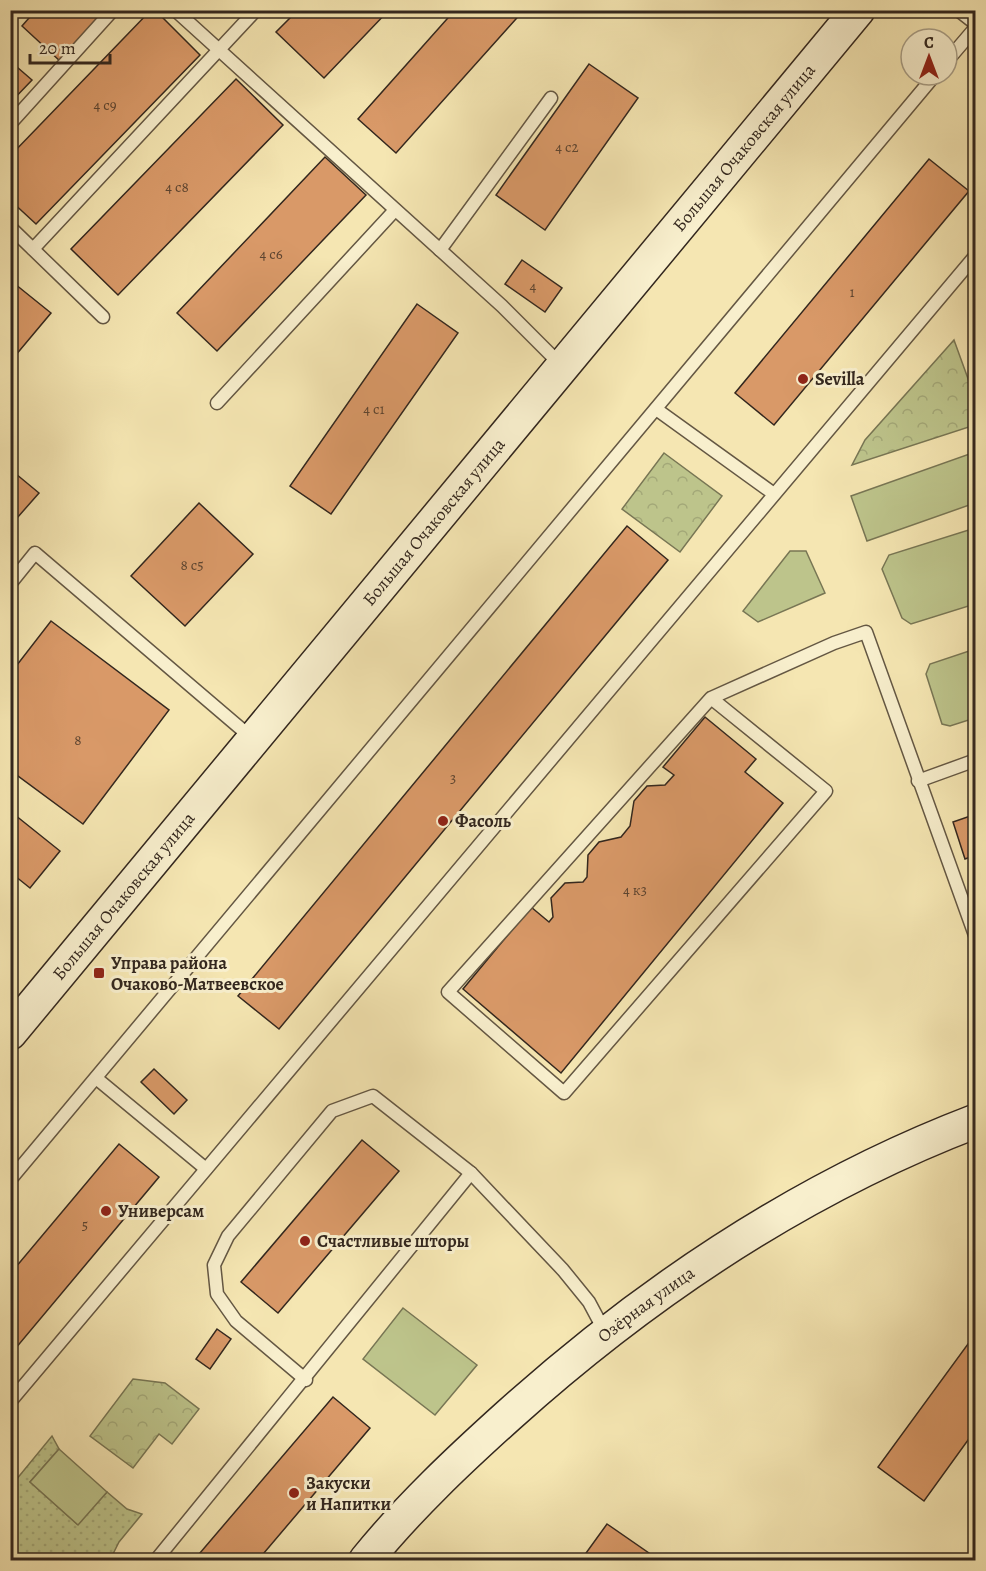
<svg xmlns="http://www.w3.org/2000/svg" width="986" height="1571" font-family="Alegreya,serif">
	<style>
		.grass { fill: url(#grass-dots); stroke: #787654; stroke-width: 1.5 }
		.forest { fill: url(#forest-crowns); stroke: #787654; stroke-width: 1.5 }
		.garden { fill: #bdc48b; stroke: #787654; stroke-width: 1.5 }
		.building { fill: #d99968; stroke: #33271e; stroke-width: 1.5 }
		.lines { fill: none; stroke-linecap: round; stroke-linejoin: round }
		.lane-casing { stroke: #645743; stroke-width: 15 }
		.secondary-casing { stroke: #33271e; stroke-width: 36 }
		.lane { stroke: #f8efcd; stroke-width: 12 }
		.secondary { stroke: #f8efcd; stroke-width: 33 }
		.poi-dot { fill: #8f2418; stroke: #f8efcd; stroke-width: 2 }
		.labels { text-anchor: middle; stroke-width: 6; stroke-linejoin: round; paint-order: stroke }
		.number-label { font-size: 15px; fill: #5c4430 }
		.street-label { font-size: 18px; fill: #33271e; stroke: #f8efcd }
		.poi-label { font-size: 18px; font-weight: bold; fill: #33271e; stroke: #f8efcd; text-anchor: start }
	</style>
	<defs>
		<pattern id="grass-dots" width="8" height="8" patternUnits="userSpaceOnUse" patternTransform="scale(1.5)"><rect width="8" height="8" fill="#bdc48b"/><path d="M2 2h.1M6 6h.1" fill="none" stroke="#a3a878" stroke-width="1.8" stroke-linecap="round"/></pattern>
		<pattern id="forest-crowns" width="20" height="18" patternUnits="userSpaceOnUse" patternTransform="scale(1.5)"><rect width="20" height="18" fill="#bdc48b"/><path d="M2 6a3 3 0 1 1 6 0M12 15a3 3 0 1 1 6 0" fill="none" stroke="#a3a878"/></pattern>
	</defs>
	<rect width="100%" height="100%" fill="#f5e6b2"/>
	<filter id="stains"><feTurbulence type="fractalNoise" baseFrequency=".00333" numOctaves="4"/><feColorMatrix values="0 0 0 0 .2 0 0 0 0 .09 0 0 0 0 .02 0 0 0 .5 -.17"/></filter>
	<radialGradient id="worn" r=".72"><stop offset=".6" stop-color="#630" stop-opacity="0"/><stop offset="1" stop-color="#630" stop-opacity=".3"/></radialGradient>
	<!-- grass -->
	<path class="grass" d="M52,1436L59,1449L30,1482L77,1524L107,1492L127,1509L142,1514L119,1542L110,1560H11V1486Z"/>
	<!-- forest -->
	<g class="forest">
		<path d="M954,340L975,398V425L852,465L865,440Z"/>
		<path d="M664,453L722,496L680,552L622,509Z"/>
		<path d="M133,1379L165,1383L199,1409L172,1444L159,1434L133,1468L90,1436Z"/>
	</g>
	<!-- garden -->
	<g class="garden">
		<path d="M975,452V503L867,541L851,496Z"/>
		<path d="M975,528V604L911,624L902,618L882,569L889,555Z"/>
		<path d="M790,551H806L825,593L758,622L743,611Z"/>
		<path d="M975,649V718L950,726L942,724L926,674L930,664Z"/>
		<path d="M403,1308L477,1365L435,1415L363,1359Z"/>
		<path d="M59,1449L107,1492L78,1525L30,1482Z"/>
	</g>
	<!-- building -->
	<g class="building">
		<path d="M36,10H109L61,62L22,26Z"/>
		<path d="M151,10H155L200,55L36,224L10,200V156Z"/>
		<path d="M298,10H389L324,78L276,32Z"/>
		<path d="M455,10H524L396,153L358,119Z"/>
		<path d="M10,61L32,80L10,103Z"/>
		<path d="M589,64L638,98L545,230L496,195Z"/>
		<path d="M236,79L283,125L118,295L71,249Z"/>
		<path d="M325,157L366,195L217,351L177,313Z"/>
		<path d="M929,159L969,191L774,425L735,393Z"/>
		<path d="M522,260L562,288L545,312L505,284Z"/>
		<path d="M10,280L51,313L10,362Z"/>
		<path d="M417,304L458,333L331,514L290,486Z"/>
		<path d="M10,469L39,493L10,526Z"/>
		<path d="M199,503L253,554L185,626L131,576Z"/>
		<path d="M627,526L668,560L279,1029L238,996Z"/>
		<path d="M51,621L169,710L83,824L10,770V674Z"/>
		<path d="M705,717L756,759L745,772L783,803L561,1073L463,989L531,907L549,922L553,917L551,898L565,883L583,882L587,877L588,855L599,842L621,837L630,826L634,801L647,786L665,785L674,775L663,767Z"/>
		<path d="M10,811L60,851L30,888L10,872Z"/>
		<path d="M976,814V855L965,859L953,822Z"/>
		<path d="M154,1069L187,1100L174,1114L141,1082Z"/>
		<path d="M362,1140L399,1171L278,1313L241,1282Z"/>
		<path d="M119,1144L159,1177L10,1355V1274Z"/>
		<path d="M217,1329L231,1339L210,1369L196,1359Z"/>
		<path d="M976,1333V1429L924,1501L878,1467Z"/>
		<path d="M333,1397L370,1428L258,1560H194Z"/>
		<path d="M607,1524L659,1560H581Z"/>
	</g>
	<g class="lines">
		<!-- lane casing -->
		<g class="lane-casing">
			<g id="lane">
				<path d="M175,10L502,306L562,366"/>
				<path d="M958,10L976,24"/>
				<path d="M947,61L976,27"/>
				<path d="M10,124L113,10"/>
				<path d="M10,227L103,317"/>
				<path d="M33,249L256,10"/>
				<path d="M440,250L551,98"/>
				<path d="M217,403L395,210"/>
				<path d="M656,409L774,494"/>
				<path d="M10,584L35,553L253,739"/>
				<path d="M711,698L826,791L564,1093L448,992L711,698L834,643L866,632L976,938"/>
				<path d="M918,781L976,760"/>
				<path d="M96,1078L206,1169"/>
				<path d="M10,1180L935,75"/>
				<path d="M306,1380L236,1321L217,1294L214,1265L228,1236L332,1111L373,1096L471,1173L563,1270L589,1302L605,1332"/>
				<path d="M10,1402L976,255"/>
				<path d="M156,1560L471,1173"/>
			</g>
		</g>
		<!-- secondary casing -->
		<g class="secondary-casing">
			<g id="secondary">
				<path id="s1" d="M10,1033L858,10"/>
				<path id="s2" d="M366,1560C409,1507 459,1460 509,1415C646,1292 803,1187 976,1121"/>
			</g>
		</g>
		<!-- lane -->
		<use href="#lane" class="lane"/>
		<!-- secondary -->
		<use href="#secondary" class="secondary"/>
	</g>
	<!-- markers -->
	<g class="poi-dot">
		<circle cx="803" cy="379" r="6"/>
		<circle cx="443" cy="821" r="6"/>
		<rect x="93" y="967" width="12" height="12" rx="3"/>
		<circle cx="106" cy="1211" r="6"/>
		<circle cx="305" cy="1241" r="6"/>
		<circle cx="294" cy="1493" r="6"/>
	</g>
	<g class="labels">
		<!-- number labels -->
		<g class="number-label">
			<text x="105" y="110">4 с9</text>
			<text x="567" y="152">4 с2</text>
			<text x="177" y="192">4 с8</text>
			<text x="271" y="259">4 с6</text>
			<text x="533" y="291">4</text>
			<text x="852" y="297">1</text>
			<text x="374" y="414">4 с1</text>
			<text x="192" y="570">8 с5</text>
			<text x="78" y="745">8</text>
			<text x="453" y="783">3</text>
			<text x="635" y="895">4 к3</text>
			<text x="85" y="1230">5</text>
		</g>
		<!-- street labels -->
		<g class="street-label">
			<text dy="6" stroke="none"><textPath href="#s1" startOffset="1150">Большая Очаковская улица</textPath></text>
			<text dy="6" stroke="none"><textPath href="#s1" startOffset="664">Большая Очаковская улица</textPath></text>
			<text dy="6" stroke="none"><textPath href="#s1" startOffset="178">Большая Очаковская улица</textPath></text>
			<text dy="6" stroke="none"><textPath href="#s2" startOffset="380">Озёрная улица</textPath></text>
		</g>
		<!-- poi labels -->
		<g class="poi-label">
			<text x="815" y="385">Sevilla</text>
			<text x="455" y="827">Фасоль</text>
			<text x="111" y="969">Управа района<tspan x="111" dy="21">Очаково-Матвеевское</tspan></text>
			<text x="118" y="1217">Универсам</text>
			<text x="317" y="1247">Счастливые шторы</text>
			<text x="306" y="1489">Закуски<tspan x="306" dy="21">и Напитки</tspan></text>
		</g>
	</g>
	<!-- margin -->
	<rect width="986" height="1571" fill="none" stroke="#f5e6b2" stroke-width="36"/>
	<rect x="12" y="12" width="962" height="1547" fill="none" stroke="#33271e" stroke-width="3"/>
	<rect x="18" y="18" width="950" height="1535" fill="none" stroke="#33271e" stroke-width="1.5"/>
	<!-- north arrow -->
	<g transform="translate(929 57)"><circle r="28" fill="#f8efcd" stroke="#a99f87" stroke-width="1.5"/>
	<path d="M0-4.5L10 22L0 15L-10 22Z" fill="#8f2418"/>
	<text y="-9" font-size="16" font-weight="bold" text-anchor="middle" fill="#33271e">С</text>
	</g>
	<!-- scale -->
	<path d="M30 54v9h80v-9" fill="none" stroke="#33271e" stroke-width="3"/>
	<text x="39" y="54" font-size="18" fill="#33271e" stroke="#f8efcd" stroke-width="4.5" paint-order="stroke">20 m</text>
	<rect width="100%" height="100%" filter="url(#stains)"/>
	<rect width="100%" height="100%" fill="url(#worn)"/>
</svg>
